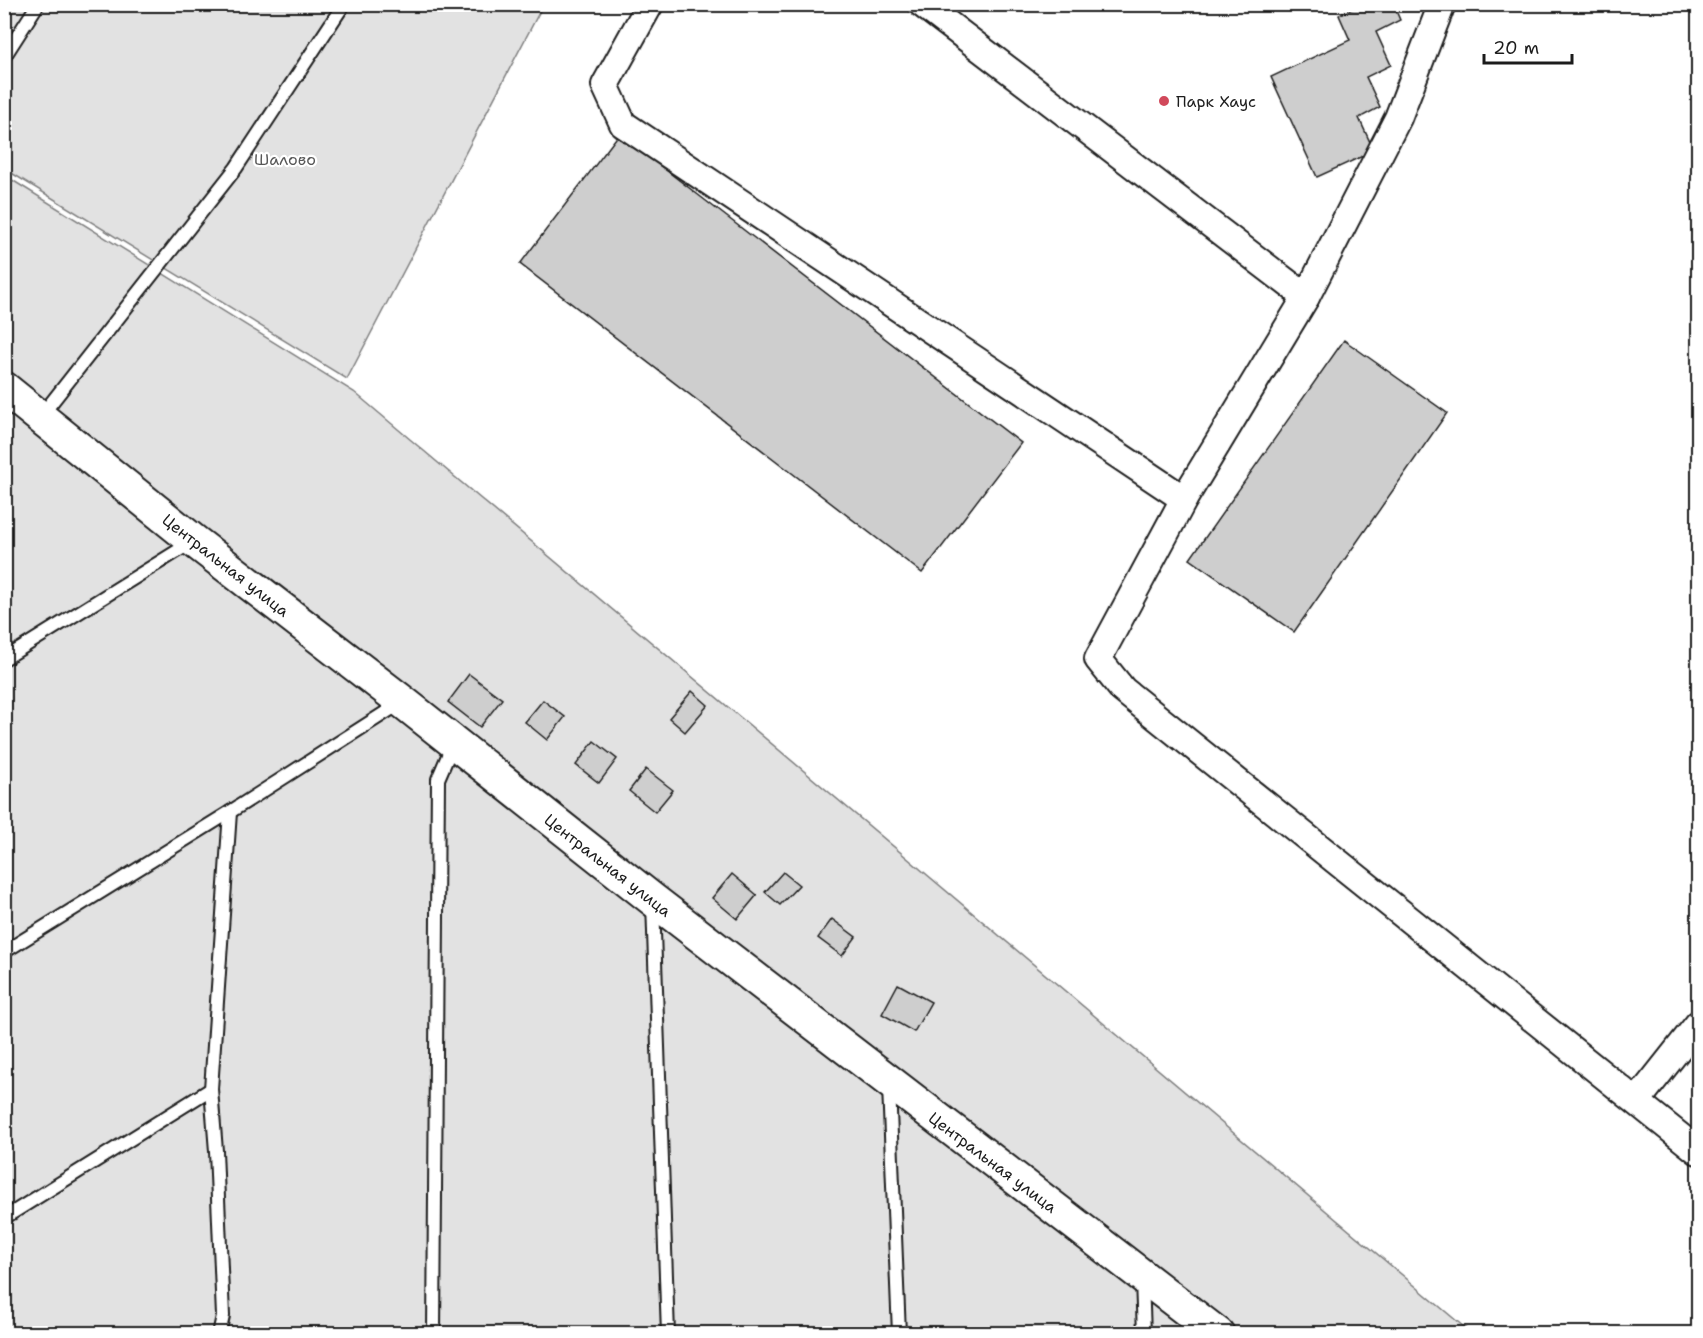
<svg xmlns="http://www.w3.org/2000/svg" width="1703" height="1338" font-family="'Shantell Sans',sans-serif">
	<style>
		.green { fill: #e2e2e2; stroke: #7f7f7f; stroke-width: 1.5 }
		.building { fill: #cecece; stroke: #1c1c1c; stroke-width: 1.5 }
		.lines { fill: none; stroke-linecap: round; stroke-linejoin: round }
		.service-casing { stroke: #1c1c1c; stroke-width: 16 }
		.minor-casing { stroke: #1c1c1c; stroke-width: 30 }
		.tertiary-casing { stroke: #1c1c1c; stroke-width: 36 }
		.service { stroke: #fff; stroke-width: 12 }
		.minor { stroke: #fff; stroke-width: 26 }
		.tertiary { stroke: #fff; stroke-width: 32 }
		.poi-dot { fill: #d1495b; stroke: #fff; stroke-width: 2 }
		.labels { text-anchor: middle; stroke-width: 4.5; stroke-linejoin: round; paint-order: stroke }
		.poi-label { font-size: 16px; fill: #1c1c1c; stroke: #fff; text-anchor: start }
		.park-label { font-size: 16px; fill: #575757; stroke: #fff }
		.street-label { font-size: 16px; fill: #1c1c1c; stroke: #fff }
	</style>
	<rect width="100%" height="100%" fill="#fff"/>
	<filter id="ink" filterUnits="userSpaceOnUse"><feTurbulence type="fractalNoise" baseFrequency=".0167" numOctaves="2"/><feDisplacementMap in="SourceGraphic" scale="12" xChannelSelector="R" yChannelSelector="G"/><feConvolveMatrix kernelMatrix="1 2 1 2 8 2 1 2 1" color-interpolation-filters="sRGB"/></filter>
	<g filter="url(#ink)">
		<!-- green -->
		<g class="green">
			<path d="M4,5H543L347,379L5,169Z"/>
			<path d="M4,175L354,392L1471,1333H5Z"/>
		</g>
		<!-- building -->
		<g class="building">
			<path d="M1362,4H1393L1400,20L1376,32L1391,65L1366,77L1380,107L1359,118L1374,151L1317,177L1271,77L1350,40L1339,15Z"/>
			<path d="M619,134L1021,443L922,573L520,264Z"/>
			<path d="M1344,340L1447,413L1294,632L1190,559Z"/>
			<path d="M469,674L502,699L480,727L448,702Z"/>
			<path d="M692,691L708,705L685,732L669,718Z"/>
			<path d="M543,700L565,717L547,740L525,722Z"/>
			<path d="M594,741L617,759L599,783L576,765Z"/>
			<path d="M646,769L673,790L655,812L629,791Z"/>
			<path d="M783,872L799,885L780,905L765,892Z"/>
			<path d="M732,874L757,895L737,919L712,898Z"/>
			<path d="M832,919L856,937L842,956L818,938Z"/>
			<path d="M898,984L931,1002L914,1032L882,1014Z"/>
		</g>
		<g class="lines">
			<!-- service casing -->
			<g class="service-casing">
				<g id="service">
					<path d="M4,57L38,4"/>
					<path d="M41,416L236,168L344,4"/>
					<path d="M4,659L192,542"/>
					<path d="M653,903L668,1334"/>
					<path d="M4,952L230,812L402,702"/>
					<path d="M889,1086L899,1334"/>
					<path d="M4,1218L211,1089"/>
					<path d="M1142,1280L1144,1334"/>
					<path d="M219,1334L223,1316L216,1151L211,1089L230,812"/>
					<path d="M434,1334L438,779L453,744"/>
				</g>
			</g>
			<!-- minor casing -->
			<g class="minor-casing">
				<g id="minor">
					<path d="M650,4L605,85L623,124L1184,499L1098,659L1123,690L1698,1151"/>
					<path d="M922,4L1306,297"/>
					<path d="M1184,499L1306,297L1398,118L1442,4"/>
					<path d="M1637,1101L1698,1024"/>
				</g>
			</g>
			<!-- tertiary casing -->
			<g class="tertiary-casing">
				<path id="tertiary" d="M4,388L194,541L403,702L652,899L1218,1334"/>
			</g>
			<!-- service -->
			<use href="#service" class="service"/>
			<!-- minor -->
			<use href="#minor" class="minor"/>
			<!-- tertiary -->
			<use href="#tertiary" class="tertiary"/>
		</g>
	</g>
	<!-- markers -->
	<circle class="poi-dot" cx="1164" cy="101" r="6"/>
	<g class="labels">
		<!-- poi labels -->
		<g class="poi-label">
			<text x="1176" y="107">Парк Хаус</text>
		</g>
		<!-- park labels -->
		<g class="park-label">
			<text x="285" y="165">Шалово</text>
		</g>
		<!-- street labels -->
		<g class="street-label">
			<text transform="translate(226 565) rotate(38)" y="6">Центральная улица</text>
			<text transform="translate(608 865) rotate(38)" y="6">Центральная улица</text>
			<text transform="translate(993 1162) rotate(37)" y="6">Центральная улица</text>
		</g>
	</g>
	<!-- margin -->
	<rect width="1703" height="1338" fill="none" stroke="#fff" stroke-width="24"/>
	<rect x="12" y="12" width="1679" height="1314" fill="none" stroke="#1c1c1c" stroke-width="2" filter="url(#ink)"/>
	<!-- scale -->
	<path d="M1484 54v9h88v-9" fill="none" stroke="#1c1c1c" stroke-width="3"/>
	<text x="1493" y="54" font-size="18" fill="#1c1c1c" stroke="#ffffff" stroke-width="4.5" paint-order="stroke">20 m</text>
</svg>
